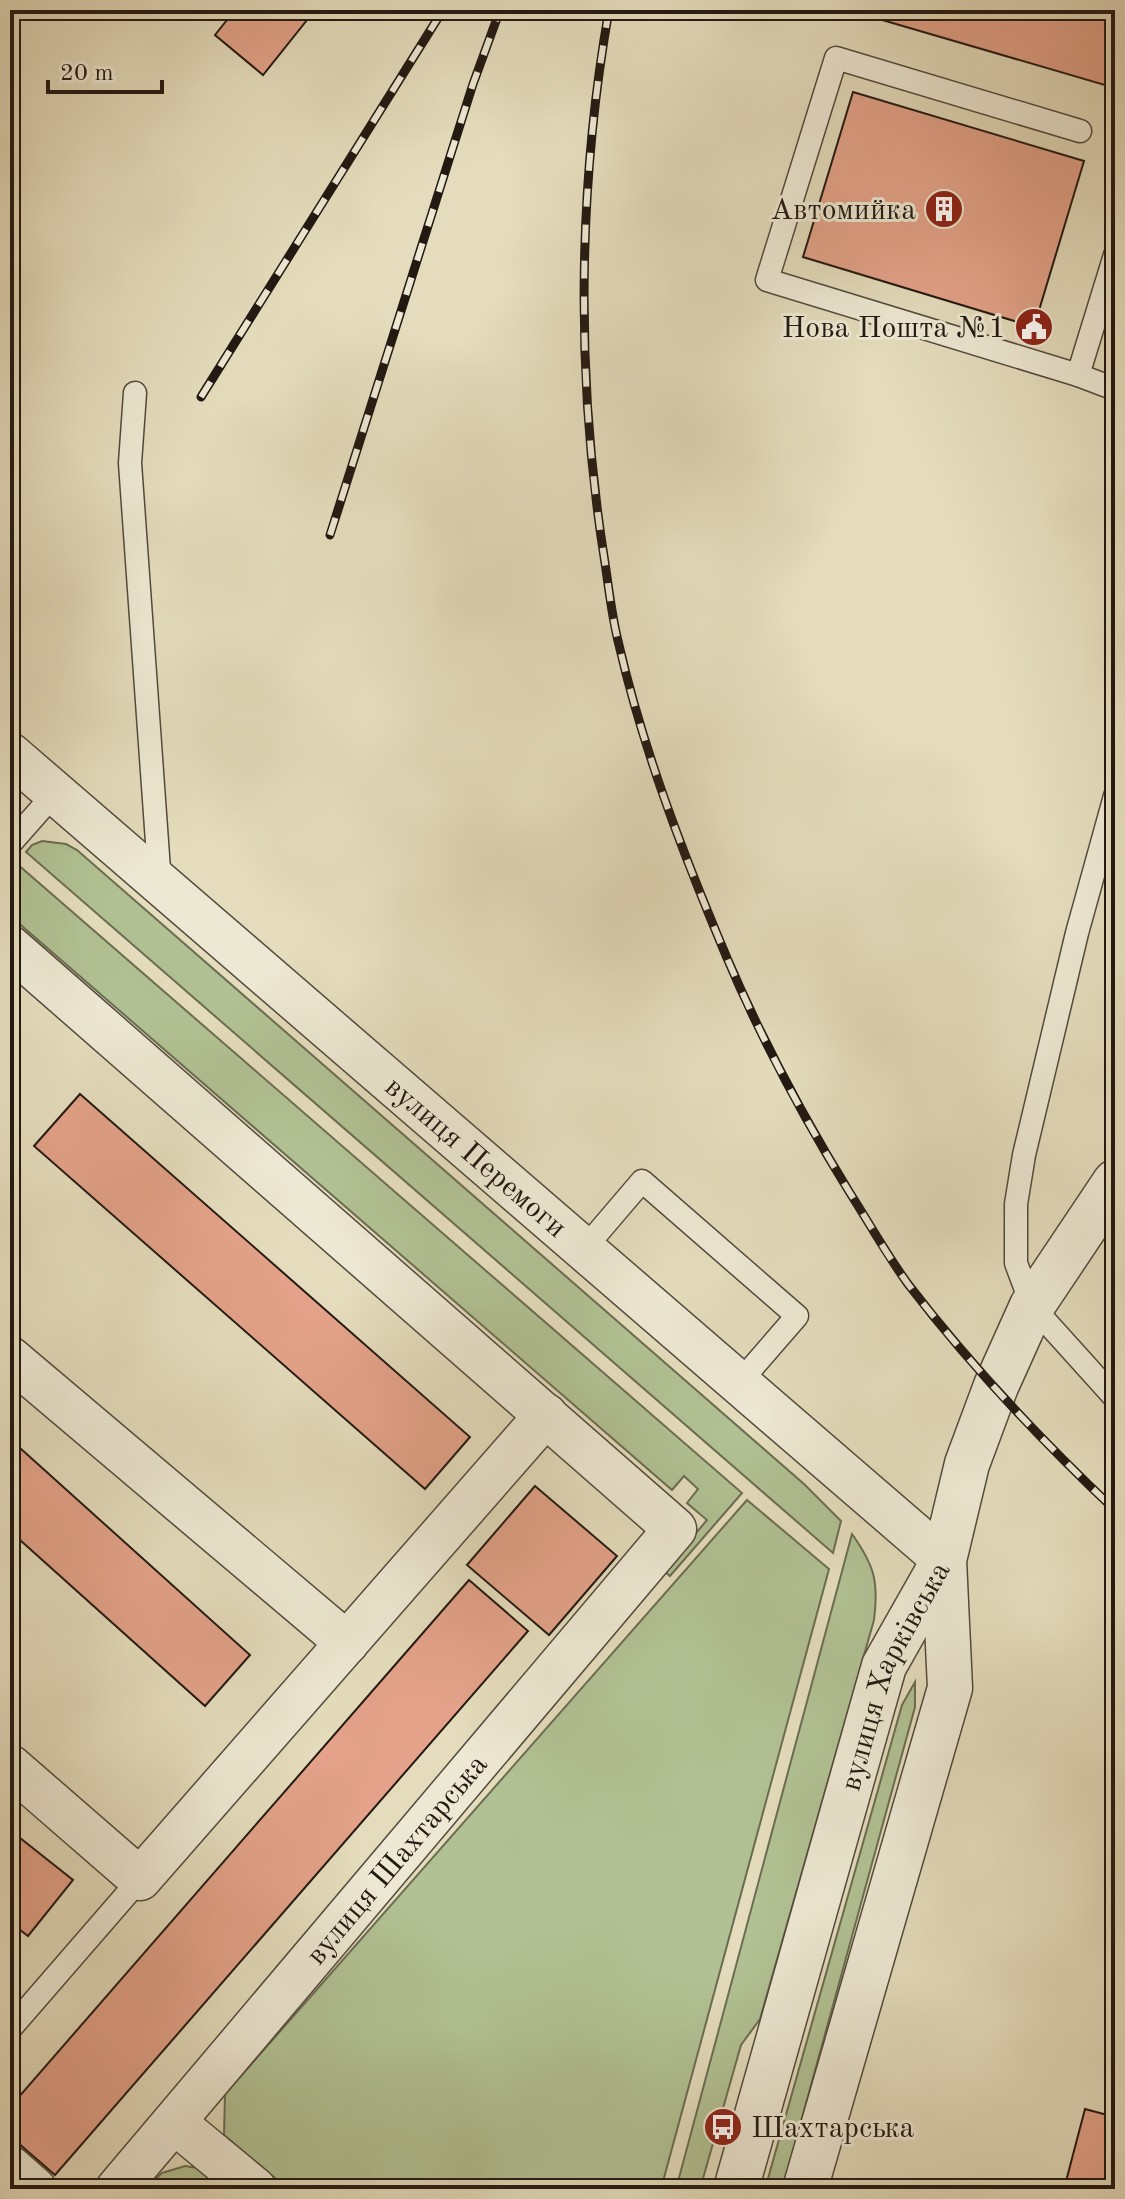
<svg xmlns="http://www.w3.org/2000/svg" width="1125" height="2199" font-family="'Old Standard TT',serif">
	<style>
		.green { fill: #b1c193; stroke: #6a6d52; stroke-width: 2 }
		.building { fill: #e3a289; stroke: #231912; stroke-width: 2 }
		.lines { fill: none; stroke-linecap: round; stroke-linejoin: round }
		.service-casing { stroke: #534a3c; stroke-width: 25 }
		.minor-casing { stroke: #534a3c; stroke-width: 45 }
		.tertiary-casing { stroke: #534a3c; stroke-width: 47 }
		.service { stroke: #ede8d3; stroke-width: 22 }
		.minor { stroke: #ede8d3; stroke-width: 42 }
		.tertiary { stroke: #ede8d3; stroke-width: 44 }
		.rail-casing { stroke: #231912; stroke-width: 9 }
		.rail { stroke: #ede8d3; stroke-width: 6; stroke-dasharray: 18; stroke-linecap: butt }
		.labels { text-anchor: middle; stroke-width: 6; stroke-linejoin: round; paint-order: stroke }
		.poi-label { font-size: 30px; fill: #231912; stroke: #ede8d3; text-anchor: end }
		.street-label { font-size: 30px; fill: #231912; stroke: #ede8d3 }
	</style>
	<rect width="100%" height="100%" fill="#e4dcbc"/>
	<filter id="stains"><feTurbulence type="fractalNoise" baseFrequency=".0025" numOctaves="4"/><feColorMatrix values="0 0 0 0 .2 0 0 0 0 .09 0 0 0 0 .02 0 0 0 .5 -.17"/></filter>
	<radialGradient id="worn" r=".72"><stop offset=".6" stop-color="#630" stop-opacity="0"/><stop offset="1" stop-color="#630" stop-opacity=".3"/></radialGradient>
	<!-- green -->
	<g class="green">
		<path d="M42,841L66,844L77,850L804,1484L841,1521L833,1553L26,852L32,845Z"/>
		<path d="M16,863L742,1493L670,1576L664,1571L707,1520L687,1503L698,1489L684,1476L672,1490L15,920L10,914V871Z"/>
		<path d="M747,1500L829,1569L661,2189H288L224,2135L225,2094Z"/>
		<path d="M852,1534C874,1565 879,1581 874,1620L760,2019L741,2045L700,2189H676Z"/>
		<path d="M915,1682V1707L788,2169L782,2189H765L902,1705Z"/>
		<path d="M185,2166L204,2169L230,2189H144L162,2173Z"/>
	</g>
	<!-- building -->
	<g class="building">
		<path d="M235,10H315L263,75L215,35Z"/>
		<path d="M848,10H1102L1115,14V88Z"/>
		<path d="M853,92L1084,161L1034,327L803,257Z"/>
		<path d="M80,1094L470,1437L425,1489L34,1146Z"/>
		<path d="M10,1439L250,1655L205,1706L10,1531Z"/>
		<path d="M535,1486L617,1556L549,1635L467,1565Z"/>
		<path d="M469,1580L528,1631L55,2175L10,2136V2107Z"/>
		<path d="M10,1830L73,1880L28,1936L10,1922Z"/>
		<path d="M1085,2109L1115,2117V2189H1064Z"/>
	</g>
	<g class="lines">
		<!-- service casing -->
		<g class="service-casing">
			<g id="service">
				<path d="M1080,131L836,58L767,280L1078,375L1115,389"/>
				<path d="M1078,375L1115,255"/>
				<path d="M135,393L130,463L160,884"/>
				<path d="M1115,796L1077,933L1024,1155L1016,1204V1263L1032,1306L1115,1398"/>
				<path d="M10,844L55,793"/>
				<path d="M584,1249L642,1181L797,1316L739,1383"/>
				<path d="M10,2029L140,1879"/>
			</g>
		</g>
		<!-- minor casing -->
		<g class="minor-casing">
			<g id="minor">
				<path id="s1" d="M10,754L944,1560"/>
				<path d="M10,947L675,1529L117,2189"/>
				<path d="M10,1358L347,1643"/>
				<path d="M10,1766L140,1879L546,1415"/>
				<path d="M174,2122L255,2189"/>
				<path d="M10,2167L35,2189"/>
			</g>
		</g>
		<!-- tertiary casing -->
		<g class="tertiary-casing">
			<g id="tertiary">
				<path id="s2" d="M736,2189L884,1666L944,1560"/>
				<path d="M805,2189L950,1688L944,1560L967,1464L996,1386L1032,1306L1115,1182"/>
			</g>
		</g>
		<!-- service -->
		<use href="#service" class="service"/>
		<!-- minor -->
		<use href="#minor" class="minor"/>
		<!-- tertiary -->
		<use href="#tertiary" class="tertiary"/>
		<!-- rail casing -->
		<g class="rail-casing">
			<g id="rail">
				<path d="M609,10C577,191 576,382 605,563C609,590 612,618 619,645C644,753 684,856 727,958C762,1040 803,1117 850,1193C869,1223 887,1255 908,1284C970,1365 1041,1440 1115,1510"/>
				<path d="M201,397L443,10"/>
				<path d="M330,535L473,84L500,10"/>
			</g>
		</g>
		<!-- rail -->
		<use href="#rail" class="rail"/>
	</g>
	<!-- icons -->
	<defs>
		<g id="building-disc" transform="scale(2)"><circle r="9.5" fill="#8f2418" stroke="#ede8d3"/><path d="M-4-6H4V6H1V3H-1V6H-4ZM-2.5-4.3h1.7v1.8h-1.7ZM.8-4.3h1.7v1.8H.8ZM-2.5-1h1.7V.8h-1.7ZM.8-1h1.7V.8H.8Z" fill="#fff"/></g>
		<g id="civic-disc" transform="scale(2)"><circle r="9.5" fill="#8f2418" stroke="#ede8d3"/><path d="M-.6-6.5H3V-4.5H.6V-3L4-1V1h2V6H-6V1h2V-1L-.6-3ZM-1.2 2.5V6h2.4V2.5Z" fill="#fff"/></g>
		<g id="bus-disc" transform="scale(2)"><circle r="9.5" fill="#8f2418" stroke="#ede8d3"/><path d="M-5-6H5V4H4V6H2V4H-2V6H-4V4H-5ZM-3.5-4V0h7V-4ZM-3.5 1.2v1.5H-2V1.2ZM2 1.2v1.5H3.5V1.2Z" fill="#fff"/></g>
	</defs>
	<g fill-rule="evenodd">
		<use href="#building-disc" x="944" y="209"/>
		<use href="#civic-disc" x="1034" y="327"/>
		<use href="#bus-disc" x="723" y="2127"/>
	</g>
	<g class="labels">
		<!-- poi labels -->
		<g class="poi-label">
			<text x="916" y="219">Автомийка</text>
			<text x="1006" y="337">Нова Пошта №1</text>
			<text x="751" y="2137" text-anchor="start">Шахтарська</text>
		</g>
		<!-- street labels -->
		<g class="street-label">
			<text dy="10" stroke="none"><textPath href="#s1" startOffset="616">вулиця Перемоги</textPath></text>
			<text dy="10" stroke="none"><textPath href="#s2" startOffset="538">вулиця Харківська</textPath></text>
			<text transform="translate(396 1859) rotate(-50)" y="10">вулиця Шахтарська</text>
		</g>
	</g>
	<!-- margin -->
	<rect width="1125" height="2199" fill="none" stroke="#e4dcbc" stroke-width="40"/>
	<rect x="12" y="12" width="1101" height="2175" fill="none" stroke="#231912" stroke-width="4"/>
	<rect x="20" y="20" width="1085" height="2159" fill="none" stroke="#231912" stroke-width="2"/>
	<!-- scale -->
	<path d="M48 80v12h114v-12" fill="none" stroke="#231912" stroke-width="4"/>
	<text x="60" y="80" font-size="24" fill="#231912" stroke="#ede8d3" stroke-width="6" paint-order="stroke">20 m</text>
	<rect width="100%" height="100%" filter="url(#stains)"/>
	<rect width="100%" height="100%" fill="url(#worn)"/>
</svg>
